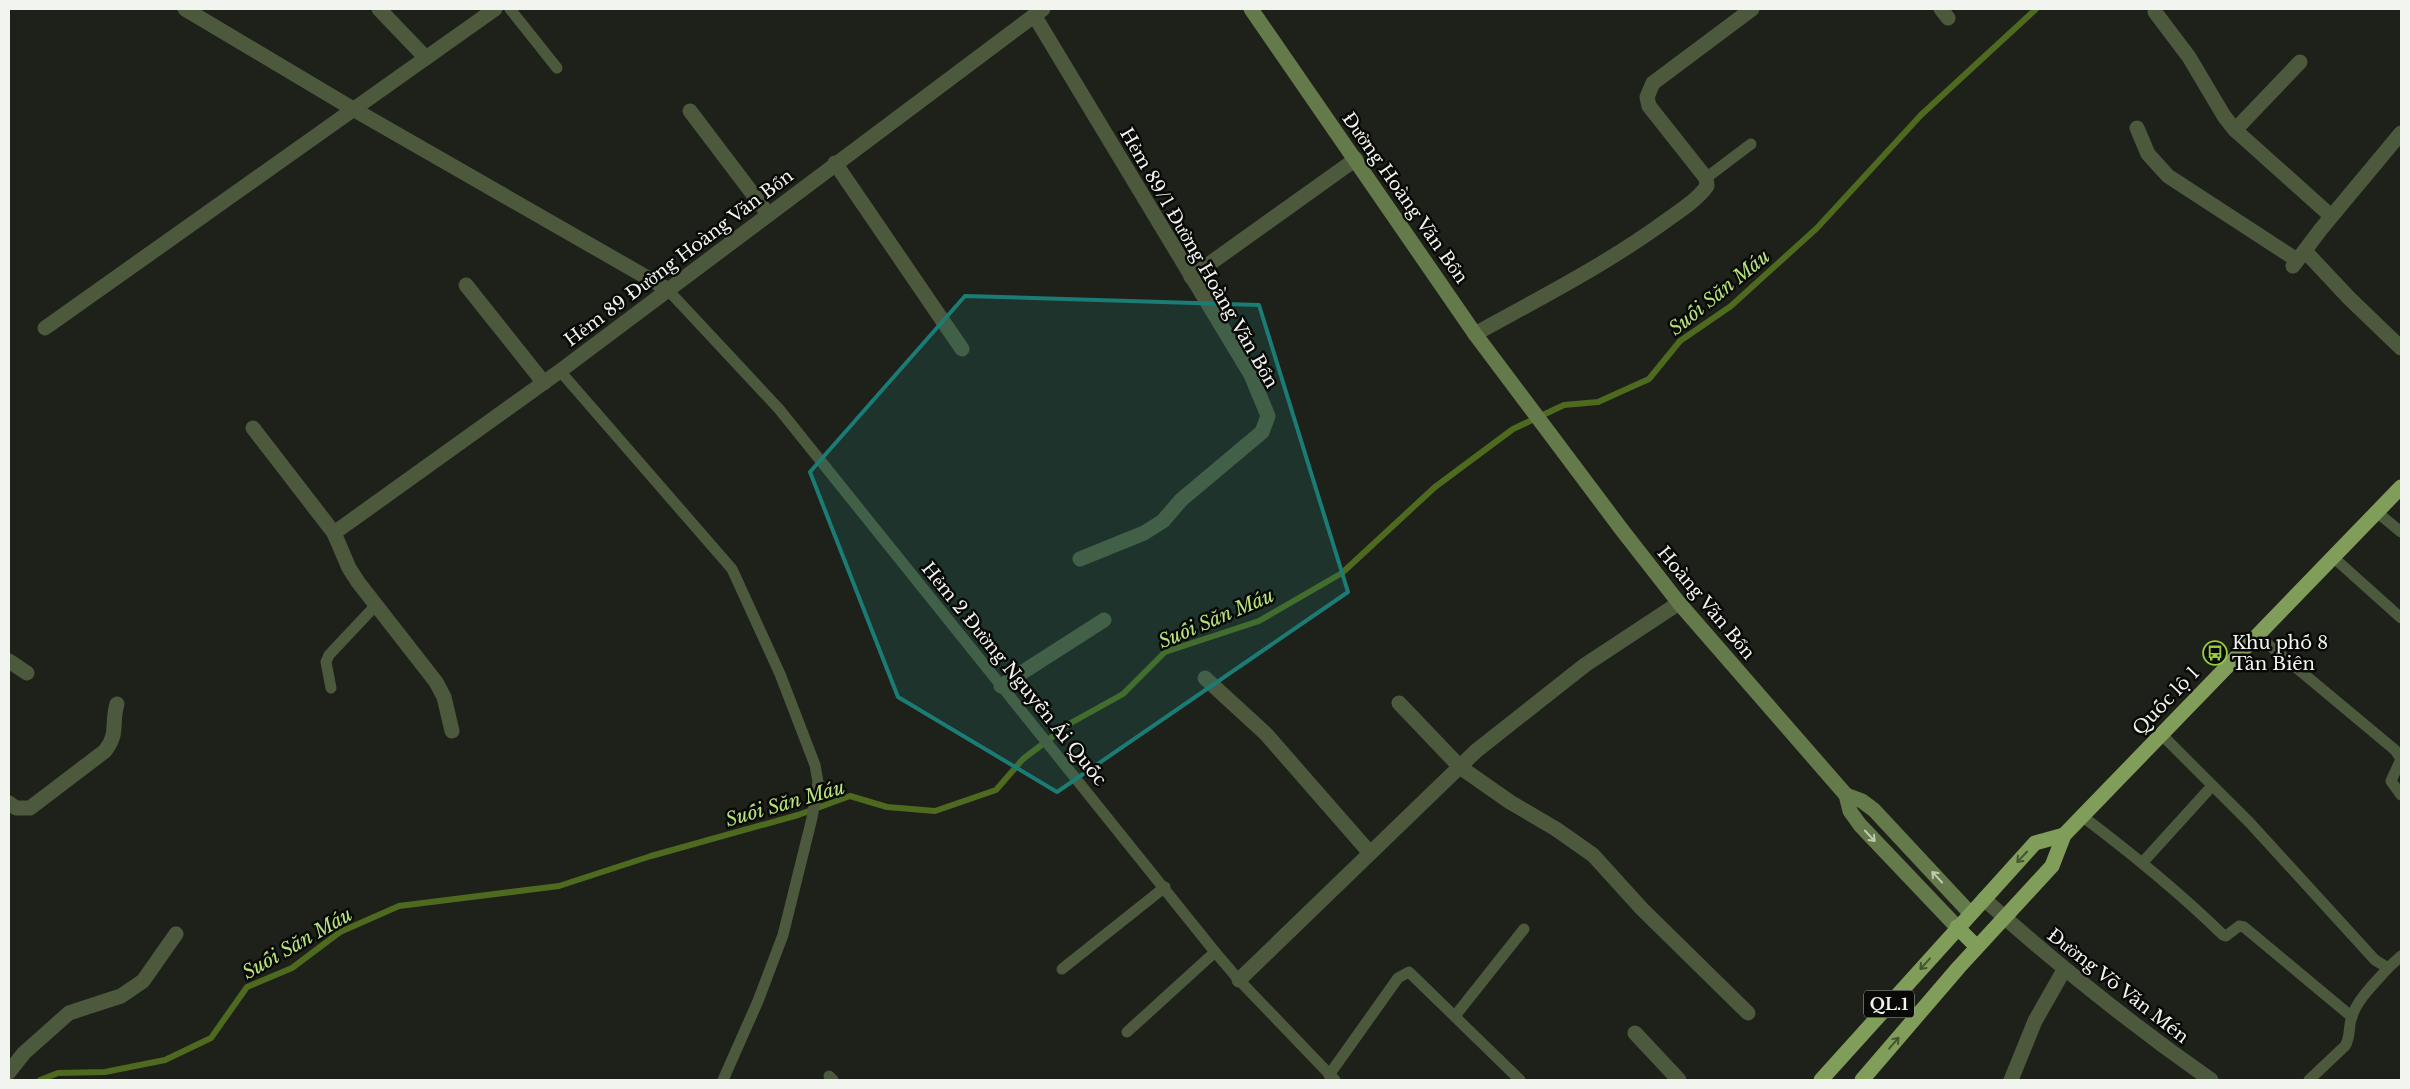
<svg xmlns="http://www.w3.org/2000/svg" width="2410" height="1089" font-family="'Libre Baskerville',serif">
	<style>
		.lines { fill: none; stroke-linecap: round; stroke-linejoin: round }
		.stream { stroke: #4e6a1e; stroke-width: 6 }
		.service { stroke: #4c593c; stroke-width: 11 }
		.minor { stroke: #4c593c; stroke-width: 15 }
		.secondary { stroke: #657a4a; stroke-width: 15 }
		.trunk { stroke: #809e5a; stroke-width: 15 }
		.oneway { stroke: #c0c9b5 }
		.oneway2 { stroke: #445430 }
		.marked { fill: #1a7c74; fill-opacity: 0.2; stroke: #1a7c74; stroke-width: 4; stroke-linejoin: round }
		.labels { text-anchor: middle; stroke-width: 5; stroke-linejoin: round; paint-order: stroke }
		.shield { fill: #090a07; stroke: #abaea9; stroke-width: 1 }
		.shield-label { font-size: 16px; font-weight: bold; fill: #f1f4ef }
		.street-label { font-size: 18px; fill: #f1f4ef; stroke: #090a07 }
		.poi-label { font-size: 18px; fill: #f1f4ef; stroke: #090a07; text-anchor: start }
		.water-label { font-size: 19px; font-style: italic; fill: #b7e27d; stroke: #090a07 }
	</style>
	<rect width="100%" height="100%" fill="#1e211a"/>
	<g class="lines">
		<!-- stream -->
		<path class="stream" d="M40,1080L58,1073L105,1072L165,1060L211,1038L247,987L292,968L340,932L399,906L559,886L651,856L798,815L850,796L887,807L935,811L996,790L1023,759L1069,724L1123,694L1165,652L1259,621L1342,573L1435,487L1513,429L1564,405L1598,402L1649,379L1680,341L1731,306L1817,228L1921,115L2036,9"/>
		<!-- service -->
		<g class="service">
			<path d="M510,9L557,68"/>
			<path d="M1706,178L1751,144"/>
			<path d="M667,289L779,409L1215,952L1239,980L1335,1080"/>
			<path d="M560,371L732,569L780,674L815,765L818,782L812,818L783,935L758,1001L723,1080"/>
			<path d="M2378,513L2401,532"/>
			<path d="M2333,557L2401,618"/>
			<path d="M2257,635L2395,750L2401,759L2391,781L2401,795"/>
			<path d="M331,688L326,662L329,655L376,605"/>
			<path d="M2161,734L2250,823L2375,960L2388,968L2401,956"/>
			<path d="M2082,816C2131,853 2179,892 2223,935L2226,936L2239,926L2244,927L2352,1017"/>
			<path d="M2143,862L2212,786"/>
			<path d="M1062,969L1165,887"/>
			<path d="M1455,1016L1524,929"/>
			<path d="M1127,1032L1215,952"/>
			<path d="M1329,1075L1398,978L1409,972L1520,1080"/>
			<path d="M829,1076L833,1080"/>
			<path d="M2309,1080L2345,1046C2351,1037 2348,1026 2352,1016C2359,997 2375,983 2388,968"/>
		</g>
		<!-- minor -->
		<g class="minor">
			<path d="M185,9L353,109L667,289"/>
			<path d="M379,9L426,58"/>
			<path d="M1941,9L1948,18"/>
			<path d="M2155,12L2189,57L2224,116L2235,130L2331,216"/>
			<path d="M1034,15L1251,375L1268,416L1262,432L1181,500L1163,521L1144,533L1080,559"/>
			<path d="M690,111L768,214"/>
			<path d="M2137,128L2148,154L2168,176L2297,260"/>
			<path d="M2235,130L2300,62"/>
			<path d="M835,163L962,349"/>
			<path d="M2305,251L2349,298L2401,348"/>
			<path d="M2293,266L2321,229L2401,133"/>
			<path d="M1191,277L1356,159"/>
			<path d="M466,285L544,383"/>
			<path d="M45,328L495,9"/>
			<path d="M1475,334C1540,298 1607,264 1667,220C1681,210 1697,200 1707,186L1706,178L1649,106L1647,97L1653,83L1752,9"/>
			<path d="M253,428L334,533L349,568L358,582L436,682L444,697L452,731"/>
			<path d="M334,533L560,371L1043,9"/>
			<path d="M9,661L27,673"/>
			<path d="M1205,678L1266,734L1370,853"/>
			<path d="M1001,686L1104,620"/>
			<path d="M1399,703L1460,767L1510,802L1556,829L1593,855L1642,909L1748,1013"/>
			<path d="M9,803L16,808H30L105,751C119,733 111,724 117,704"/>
			<path d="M1984,899C2056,964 2131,1024 2211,1080"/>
			<path d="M1239,980L1476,751L1585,665L1679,603"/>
			<path d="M1635,1033L1679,1080"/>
			<path d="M9,1072L24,1053L69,1013L121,996L143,981L176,934"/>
			<path d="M2011,1080L2035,1021L2064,970"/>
		</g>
		<!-- secondary -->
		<g class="secondary">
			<path d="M1251,9L1475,334L1622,530L1679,603L1846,795L1850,811L1860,825L1957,927"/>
			<path d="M1846,795L1862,801L1874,810L1970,913"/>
		</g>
		<!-- trunk -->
		<g class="trunk">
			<path d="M1957,927L1977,947"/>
			<path d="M1821,1080L2035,843L2064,835"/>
			<path d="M1862,1080L1959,967L2052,866L2064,835L2401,487"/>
		</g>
	</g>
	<!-- one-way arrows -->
	<defs><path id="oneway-shaft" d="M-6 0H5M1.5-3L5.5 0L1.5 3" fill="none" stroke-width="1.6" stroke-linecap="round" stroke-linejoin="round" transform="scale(1.25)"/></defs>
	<g class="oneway">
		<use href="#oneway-shaft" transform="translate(1870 836) rotate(47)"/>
		<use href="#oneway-shaft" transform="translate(1937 877) rotate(-133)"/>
	</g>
	<g class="oneway2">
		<use href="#oneway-shaft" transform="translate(2022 857) rotate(133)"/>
		<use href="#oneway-shaft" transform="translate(1925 964) rotate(132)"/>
		<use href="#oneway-shaft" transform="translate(1894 1043) rotate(-49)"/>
	</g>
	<!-- marked area -->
	<path class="marked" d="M965,296L1259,305L1348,592L1057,792L898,697L810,472Z"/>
	<!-- icons -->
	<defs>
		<g id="bus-ring" transform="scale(1.25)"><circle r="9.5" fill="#090a07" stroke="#96cc39" stroke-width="1.5"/><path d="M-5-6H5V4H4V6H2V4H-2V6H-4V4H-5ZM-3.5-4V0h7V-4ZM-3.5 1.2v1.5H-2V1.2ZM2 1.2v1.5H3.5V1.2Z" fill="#96cc39"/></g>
	</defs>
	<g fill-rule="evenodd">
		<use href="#bus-ring" x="2215" y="653"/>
	</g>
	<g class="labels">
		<!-- shield labels -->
		<rect class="shield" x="1864" y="990.5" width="50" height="27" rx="4"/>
		<g class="shield-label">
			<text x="1889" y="1010">QL.1</text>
		</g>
		<!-- street labels -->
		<g class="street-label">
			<text transform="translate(1405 198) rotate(55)" y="6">Đường Hoàng Văn Bổn</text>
			<text transform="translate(679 258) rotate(-37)" y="6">Hẻm 89 Đường Hoàng Văn Bổn</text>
			<text transform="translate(1199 258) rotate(60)" y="6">Hẻm 89/1 Đường Hoàng Văn Bổn</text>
			<text transform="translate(1706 603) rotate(50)" y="6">Hoàng Văn Bổn</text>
			<text transform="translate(1014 674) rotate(51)" y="6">Hẻm 2 Đường Nguyễn Ái Quốc</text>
			<text transform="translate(2166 701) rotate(-46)" y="6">Quốc lộ 1</text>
			<text transform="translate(2118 986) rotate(38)" y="6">Đường Võ Văn Mén</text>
		</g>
		<!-- poi labels -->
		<g class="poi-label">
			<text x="2232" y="649">Khu phố 8<tspan x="2232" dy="21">Tân Biên</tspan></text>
		</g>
		<!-- water labels -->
		<g class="water-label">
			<text transform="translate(1719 292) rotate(-39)" y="7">Suối Săn Máu</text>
			<text transform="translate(1216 618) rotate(-23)" y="7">Suối Săn Máu</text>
			<text transform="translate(785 803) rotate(-16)" y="7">Suối Săn Máu</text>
			<text transform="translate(297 943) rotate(-30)" y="7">Suối Săn Máu</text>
		</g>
	</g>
	<!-- border -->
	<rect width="2410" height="1089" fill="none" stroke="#f1f4ef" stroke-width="20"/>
</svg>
